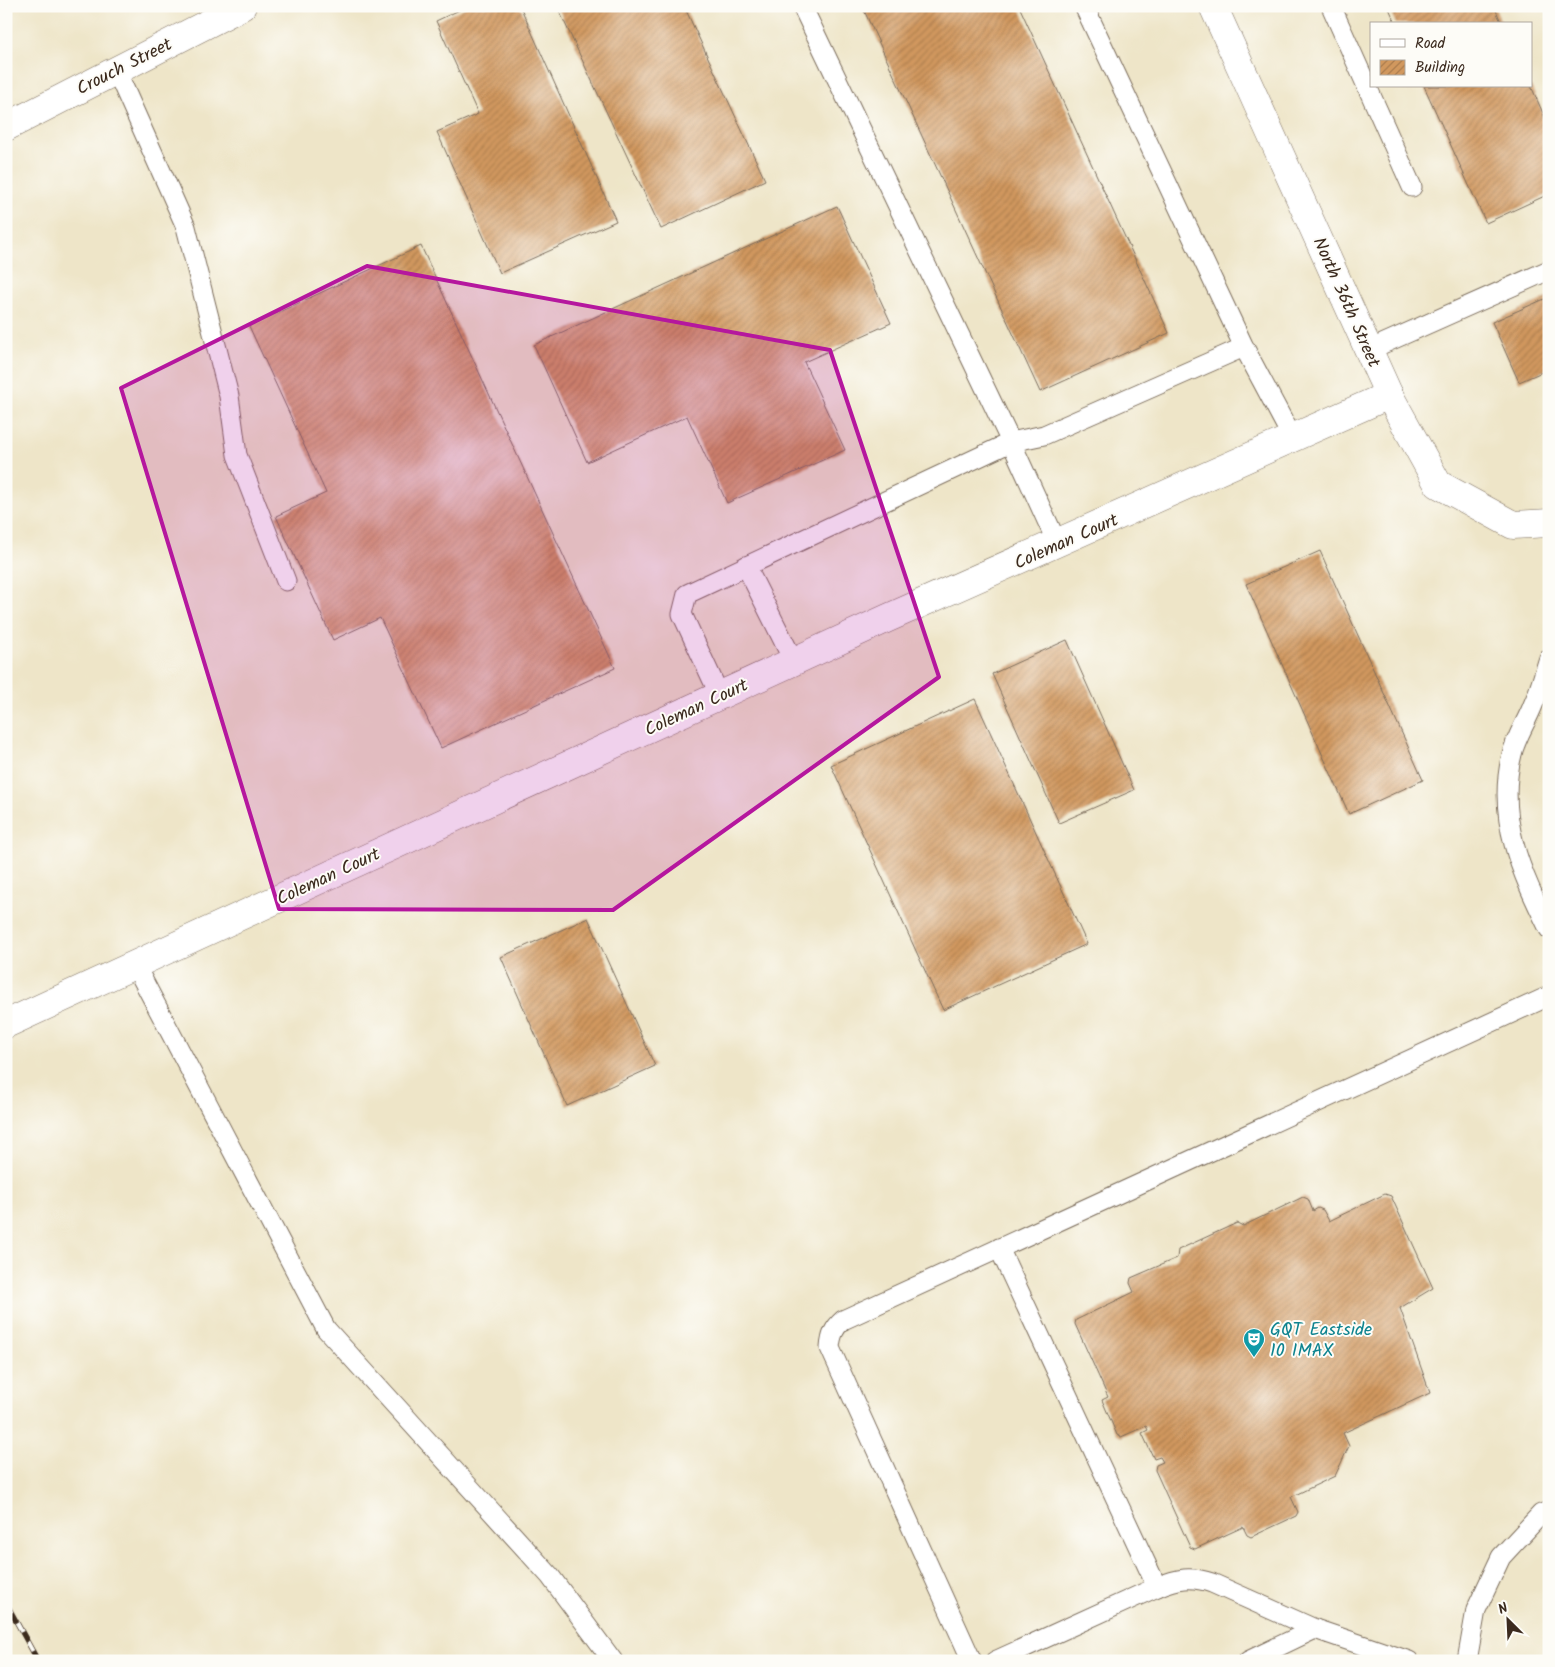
<svg xmlns="http://www.w3.org/2000/svg" width="1555" height="1667" font-family="Kalam,sans-serif">
	<style>
		.building { fill: url(#building-hatch) }
		.lines { fill: none; stroke-linecap: round; stroke-linejoin: round }
		.service-casing { stroke: #7a6b5a; stroke-width: 21 }
		.minor-casing { stroke: #7a6b5a; stroke-width: 29 }
		.service { stroke: #fff; stroke-width: 19 }
		.minor { stroke: #fff; stroke-width: 28 }
		.rail-casing { stroke: #3b2a1e; stroke-width: 5.5 }
		.rail { stroke: #fdfcf7; stroke-width: 4; stroke-dasharray: 11; stroke-linecap: butt }
		.marked { fill: #b5179e; fill-opacity: 0.2; stroke: #b5179e; stroke-width: 4; stroke-linejoin: round }
		.labels { text-anchor: middle; stroke-width: 4; stroke-linejoin: round; paint-order: stroke }
		.street-label { font-size: 18px; fill: #3b2a1e; stroke: #fdfcf7 }
		.culture-label { font-size: 18px; fill: #0d838f; stroke: #fdfcf7; text-anchor: start }
	</style>
	<defs>
		<pattern id="building-hatch" width="6" height="6" patternUnits="userSpaceOnUse" patternTransform="scale(1.25)"><rect width="6" height="6" fill="#d1985e"/><path d="M-1 1l2-2M0 6l6-6M5 7l2-2" fill="none" stroke="#ab7c4d"/></pattern>
	</defs>
	<rect width="100%" height="100%" fill="#fdfcf7"/>
	<filter id="ink" filterUnits="userSpaceOnUse"><feTurbulence type="fractalNoise" baseFrequency=".02" numOctaves="2"/><feDisplacementMap in="SourceGraphic" scale="10" xChannelSelector="R" yChannelSelector="G"/><feConvolveMatrix kernelMatrix="1 2 1 2 8 2 1 2 1" color-interpolation-filters="sRGB"/></filter>
	<filter id="wash" filterUnits="userSpaceOnUse"><feTurbulence type="fractalNoise" baseFrequency=".0096" numOctaves="4" result="noise"/><feDisplacementMap in="SourceGraphic" scale="20" xChannelSelector="R" yChannelSelector="G"/><feGaussianBlur stdDeviation="1.12" result="paint"/><feColorMatrix in="noise" values="0 0 0 0 0 0 0 0 0 0 0 0 0 0 0 0 0 1.4 0 .05"/><feComposite in="paint" operator="in"/></filter>
	<g filter="url(#wash)">
		<rect width="100%" height="100%" fill="#eee5c8"/>
		<g id="blocks">
			<!-- building -->
			<g class="building">
				<path d="M468,6H520L616,221L500,273L437,132L478,114L436,21Z"/>
				<path d="M557,6H684L765,180L661,229Z"/>
				<path d="M862,6H1019L1169,333L1040,392Z"/>
				<path d="M1388,6H1494L1502,24H1396Z"/>
				<path d="M1424,86H1531L1549,127V194L1486,223Z"/>
				<path d="M837,206L891,323L804,362L845,450L727,503L687,416L587,462L534,345Z"/>
				<path d="M421,246L615,668L441,748L380,618L333,640L276,516L326,493L249,326Z"/>
				<path d="M1549,297V369L1519,382L1492,322Z"/>
				<path d="M1320,551L1423,780L1349,814L1246,584Z"/>
				<path d="M1067,640L1134,790L1059,823L992,674Z"/>
				<path d="M975,699L1087,944L943,1010L831,765Z"/>
				<path d="M588,918L655,1066L567,1106L501,957Z"/>
				<path d="M1385,1194L1391,1196L1433,1288L1400,1308L1430,1393L1343,1433L1349,1446L1335,1476L1291,1497L1298,1512L1296,1516L1251,1537L1247,1535L1243,1527L1195,1549L1190,1547L1155,1470L1156,1465L1163,1462L1160,1457L1154,1459L1142,1433L1148,1430L1146,1426L1121,1437L1117,1435L1102,1400L1108,1397L1075,1324L1076,1320L1134,1292L1130,1283L1131,1278L1177,1258L1178,1250L1237,1223L1243,1226L1303,1197L1308,1199L1313,1211L1318,1208L1323,1210L1329,1221Z"/>
			</g>
		</g>
	</g>
	<g filter="url(#ink)">
		<use href="#blocks" fill-opacity="0" stroke="#7a6b5a" stroke-width="1"/>
		<g class="lines">
			<!-- service casing -->
			<g class="service-casing">
				<g id="service">
					<path d="M802,6L1011,442L1058,545"/>
					<path d="M1084,6L1244,347L1293,439"/>
					<path d="M1331,6L1412,187"/>
					<path d="M116,70L186,227L229,396L237,455L286,581"/>
					<path d="M1369,350L1549,270"/>
					<path d="M746,566L794,662"/>
					<path d="M1549,658C1544,673 1540,690 1533,705C1527,721 1516,737 1512,754C1496,818 1521,872 1549,929"/>
					<path d="M720,696L682,614L687,594L1011,442L1044,435L1244,347"/>
					<path d="M135,965L326,1329L550,1576L613,1661"/>
					<path d="M999,1248L1157,1587C1178,1578 1191,1576 1212,1583L1315,1629L1409,1661"/>
					<path d="M972,1661L830,1348C831,1335 834,1328 843,1320L1549,996"/>
					<path d="M995,1661L1157,1587"/>
					<path d="M1248,1661L1315,1629"/>
					<path d="M1467,1661L1476,1610L1501,1557L1541,1514L1549,1511"/>
				</g>
			</g>
			<!-- minor casing -->
			<g class="minor-casing">
				<g id="minor">
					<path d="M1213,6L1389,395L1438,484L1513,525L1549,523"/>
					<path d="M6,127L242,6"/>
					<path d="M6,1024L888,618L1389,395"/>
				</g>
			</g>
			<!-- service -->
			<use href="#service" class="service"/>
			<!-- minor -->
			<use href="#minor" class="minor"/>
			<!-- rail casing -->
			<g class="rail-casing">
				<path id="rail" d="M6,1603L38,1661"/>
			</g>
			<!-- rail -->
			<use href="#rail" class="rail"/>
		</g>
	</g>
	<!-- marked area -->
	<path class="marked" d="M367,266L830,350L939,677L613,910L279,909L121,388Z"/>
	<!-- icons -->
	<defs>
		<g id="theatre-pin" transform="scale(1.125)"><path d="M0 17L-7.5 6A9.5 9.5 0 1 1 7.5 6Z" fill="#0f9aa8" stroke="#fdfcf7"/><path d="M-5-5.5Q0-4 5-5.5V0Q5 5 0 6Q-5 5-5 0ZM-3.3-2.5H-1v1.5H-3.3ZM1-2.5H3.3v1.5H1ZM-2.8 1Q0 5.5 2.8 1Z" fill="#fff"/></g>
	</defs>
	<g fill-rule="evenodd">
		<use href="#theatre-pin" x="1254" y="1339"/>
	</g>
	<g class="labels">
		<!-- street labels -->
		<g class="street-label">
			<text transform="translate(124 66) rotate(-27)" y="6">Crouch Street</text>
			<text transform="translate(1347 302) rotate(66)" y="6">North 36th Street</text>
			<text transform="translate(1066 541) rotate(-24)" y="6">Coleman Court</text>
			<text transform="translate(696 707) rotate(-25)" y="6">Coleman Court</text>
			<text transform="translate(328 876) rotate(-25)" y="6">Coleman Court</text>
		</g>
		<!-- culture labels -->
		<g class="culture-label">
			<text x="1270" y="1335">GQT Eastside<tspan x="1270" dy="21">10 IMAX</tspan></text>
		</g>
	</g>
	<!-- margin -->
	<rect width="1555" height="1667" fill="none" stroke="#fdfcf7" stroke-width="25"/>
	<!-- legend -->
	<rect x="1370" y="22" width="162" height="65" fill="#fdfcf7" stroke="#afa8a0"/>
	<rect x="1380" y="39" width="25" height="8" fill="#ffffff" stroke="#afa8a0"/>
	<text x="1415" y="48" font-size="15" fill="#3b2a1e">Road</text>
	<rect x="1380" y="60" width="25" height="15" fill="url(#building-hatch)" stroke="#afa8a0"/>
	<text x="1415" y="72" font-size="15" fill="#3b2a1e">Building</text>
	<!-- north arrow -->
	<g transform="translate(1508 1620) rotate(336)" stroke="#fdfcf7" stroke-width="4" paint-order="stroke">
	<path d="M0-4L9 19L0 12L-9 19Z" fill="#3b2a1e"/>
	<text y="-8" font-size="14" font-weight="bold" text-anchor="middle" fill="#3b2a1e">N</text>
	</g>
</svg>
